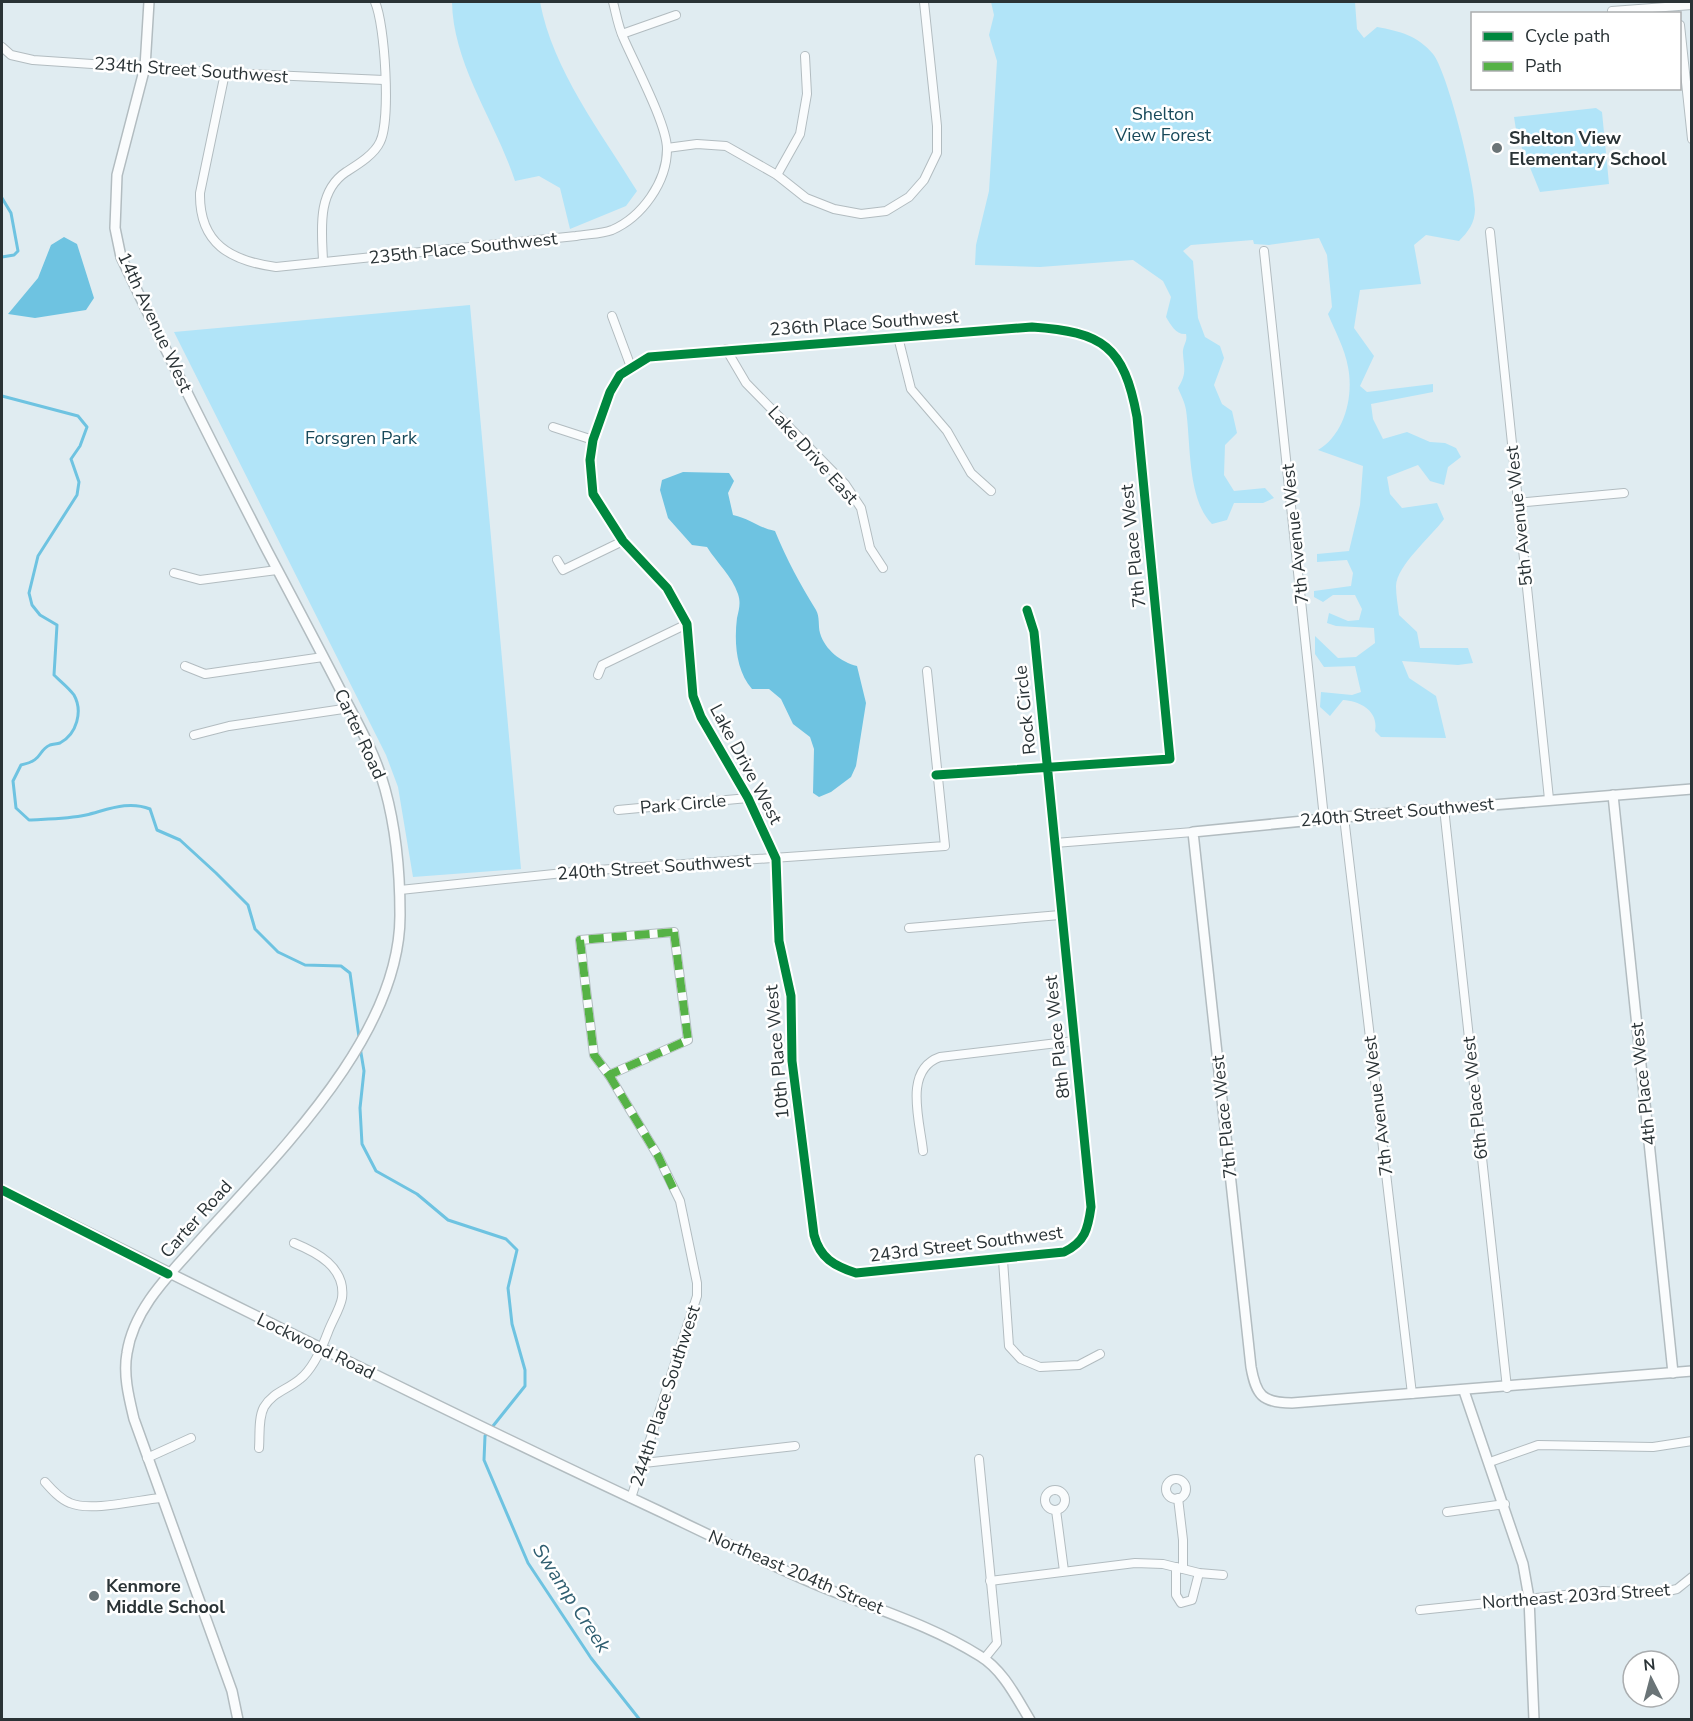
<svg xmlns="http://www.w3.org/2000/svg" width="1693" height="1721" font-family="'Nunito Sans',sans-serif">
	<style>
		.green { fill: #b1e4f8 }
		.water { fill: #6ec3e1 }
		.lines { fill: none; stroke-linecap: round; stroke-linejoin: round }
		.stream { stroke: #6ec3e1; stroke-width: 3 }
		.minor-casing { stroke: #b2bcc0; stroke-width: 10 }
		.tertiary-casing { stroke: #b2bcc0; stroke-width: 12 }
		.minor { stroke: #fafcfd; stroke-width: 8 }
		.tertiary { stroke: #fafcfd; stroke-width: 9 }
		.quiet { stroke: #56b246; stroke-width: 8; stroke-dasharray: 15 8; stroke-linecap: butt }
		.cycleway-casing { stroke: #fff; stroke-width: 13 }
		.cycleway { stroke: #00873e; stroke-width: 9 }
		.poi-dot { fill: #6a7477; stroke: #fff; stroke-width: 2 }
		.labels { text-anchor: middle; stroke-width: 5; stroke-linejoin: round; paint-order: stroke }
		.street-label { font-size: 18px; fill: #2a3336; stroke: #fff }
		.park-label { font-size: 18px; fill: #18495a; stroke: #fff }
		.poi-label { font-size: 18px; font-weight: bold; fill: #2a3336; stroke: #fff; text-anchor: start }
		.water-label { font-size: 20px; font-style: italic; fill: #2f5e70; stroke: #fff }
	</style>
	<rect width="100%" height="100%" fill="#e0ecf1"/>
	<!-- green -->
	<g class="green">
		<path d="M452,2H540C553,71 601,132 637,191L626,206L570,229L560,188L539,176L515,181C496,122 453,65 452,2Z"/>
		<path d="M991,2H1355L1357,29L1364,38L1377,27C1400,31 1418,36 1433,54C1448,73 1475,183 1475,209C1475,223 1468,232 1459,241L1426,235L1414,245L1421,284L1360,290L1354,328L1374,356L1360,386L1367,392L1433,384V392L1371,404L1373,419L1383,439L1407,432L1430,442L1445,443L1456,448L1461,457L1448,467L1444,485L1430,481L1418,465L1387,477L1390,494L1402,508L1437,503L1444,519C1431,537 1397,565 1396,586C1396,596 1398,606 1399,615L1417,632L1420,648H1468L1473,663L1458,665L1402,661L1409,678L1436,696L1446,738L1381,737L1375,731C1379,711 1360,701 1343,700L1330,716L1320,707L1321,692L1352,695L1361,692L1355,666L1324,667L1315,654V636L1338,658L1356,657L1375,643L1374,628L1336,626L1327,623L1329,613L1348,621L1359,620L1362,609L1355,595H1333L1323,602L1314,597V591L1351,586L1353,573L1347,560L1317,562V554L1349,551L1360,505L1363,466L1318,450C1344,435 1354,397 1348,367C1345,349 1335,331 1328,314L1332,307L1327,255L1319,238L1269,245L1254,244L1253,240L1191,245L1183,251L1193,261L1198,318L1205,337L1220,346L1224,358L1214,385L1222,404L1232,411L1237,433L1225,445L1224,475L1234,491L1265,488L1274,498L1263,503H1234L1227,520L1212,524C1187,499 1191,444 1186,410C1185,403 1181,395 1178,388C1187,374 1184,368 1183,354C1182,346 1188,342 1186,334C1176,335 1171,325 1166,317L1171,297L1163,281L1133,260L1040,267L975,265L976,245L989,191L997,61L989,35L994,15Z"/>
		<path d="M1596,108L1602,112L1609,184L1540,192L1517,136L1514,117Z"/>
		<path d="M470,305L521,869L413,877L398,787L386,755L174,332Z"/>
	</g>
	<!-- water -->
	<g class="water">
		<path d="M64,237L77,244L94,298L86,310L35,318L8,314L38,278L51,245Z"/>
		<path d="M683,472L729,473L734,481L728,493L733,515C751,519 759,528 775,531C787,560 800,584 816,610C820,617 818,626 820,633C825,650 841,662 857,666L866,703L856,766L851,777L831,792L819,797L813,793L814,749L810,737L793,724L781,699L769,689H752C736,671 734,642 737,618C739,609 741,603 738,594C732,576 717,563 707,547L692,545L668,518L660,490L662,480Z"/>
	</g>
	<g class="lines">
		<!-- stream -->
		<g class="stream">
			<path d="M2,198L11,213L18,251L14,255L2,257"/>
			<path d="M2,396L78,416L87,427L80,446L71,459L79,482L77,495L38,556L29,593L32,605L40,615L57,625L54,675C60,681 69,688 74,695C83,711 77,734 60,743C57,744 53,744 50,745C37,751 44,760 21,765L13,781L16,808L29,820C47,819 68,819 86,815C107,810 128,800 150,809L157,830L180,840L216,873L248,905L255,929L278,952L305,965L341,966L350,973L359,1037"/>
			<path d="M360,1047L364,1071L360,1108L362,1144L376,1171L417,1194L448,1220L506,1239L517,1250L508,1288L512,1324L525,1370V1386L485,1436L484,1460L528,1563L591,1658L640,1720"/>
		</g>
		<!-- minor casing -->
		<g class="minor-casing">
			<g id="minor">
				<path d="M1612,11L1692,5"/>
				<path d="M1680,25L1692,139"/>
				<path d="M622,34L676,15"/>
				<path d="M2,47L11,55L33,60L225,73L384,80"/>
				<path d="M225,73L200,193C199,244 231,261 276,267L576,236C587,234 602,234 612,230C642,217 667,182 667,149C667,124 634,63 623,37C618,26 616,13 613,2"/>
				<path d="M667,148L697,144L726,146L777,175L806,198L834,209L861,214L886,211L909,197L924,180L937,153V126L924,2"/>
				<path d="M777,175L800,134L807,94L805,56"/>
				<path d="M1490,232L1549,799"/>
				<path d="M1264,251L1324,818"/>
				<path d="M323,261C322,232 316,192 346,172C357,165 374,155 380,142C391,120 385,24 375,2"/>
				<path d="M612,316L631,367"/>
				<path d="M898,337L911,389L947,431L971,473L991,491"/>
				<path d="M726,349L746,383L845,484L861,508L870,548L883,568"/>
				<path d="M553,427L593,440"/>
				<path d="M1517,503L1624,493"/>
				<path d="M557,560L563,570L623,541"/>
				<path d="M174,573L200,580L277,570"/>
				<path d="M185,666L205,674L323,657"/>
				<path d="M598,675L602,665L687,624"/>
				<path d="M194,735L229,726L350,708"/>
				<path d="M936,775L1170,759L1137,417C1124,346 1103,332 1032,327L649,357L620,375L610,392L593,440L590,460L593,494L623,541L667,588L687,624L693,696L701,717L748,798L776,859L779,941L791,996L792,1061L814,1235C820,1258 834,1266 856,1273L1064,1252C1085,1242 1088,1229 1091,1207L1034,632L1027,610"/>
				<path d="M1444,808L1507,1388"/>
				<path d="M618,810L748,798"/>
				<path d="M1344,817L1412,1394"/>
				<path d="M1055,843L1193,832"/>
				<path d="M400,890L583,871L945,846L927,671"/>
				<path d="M909,928L1060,915"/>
				<path d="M674,932L688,1040L609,1075L594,1055L580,940Z"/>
				<path d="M609,1075L658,1156L680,1201L697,1283V1296L631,1498"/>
				<path d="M923,1151C920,1121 903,1070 940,1057L1074,1041"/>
				<path d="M1003,1260L1009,1346L1021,1359L1040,1367L1079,1365L1100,1354"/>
				<path d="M259,1448C260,1436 258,1418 264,1407C273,1392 287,1390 300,1379C313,1369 322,1348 328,1332C332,1321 340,1309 342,1298C346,1267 316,1252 294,1243"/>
				<path d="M147,1458L191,1438"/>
				<path d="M979,1459L997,1643L984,1659"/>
				<path d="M1490,1462L1538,1445L1653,1447L1692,1441"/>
				<path d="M644,1463L795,1446"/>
				<circle cx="1176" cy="1489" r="10"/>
				<path d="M45,1482C52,1490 60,1499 70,1503C91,1512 138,1500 160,1498"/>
				<circle cx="1055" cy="1500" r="10"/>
				<path d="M1178,1498L1183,1540V1569"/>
				<path d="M1056,1510L1064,1571"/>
				<path d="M1447,1512L1505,1504"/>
				<path d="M1176,1567V1595L1181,1603L1192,1600L1199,1573"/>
				<path d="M990,1581L1135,1563L1163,1564L1199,1573L1223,1575"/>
				<path d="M1420,1610L1603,1591L1659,1593L1677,1589L1692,1577"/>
			</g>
		</g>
		<!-- tertiary casing -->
		<g class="tertiary-casing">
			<g id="tertiary">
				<path d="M149,2L145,67L117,175L115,228L121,257C168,356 218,455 268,552C293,599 318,646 342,693C358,724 376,755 385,789C396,829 400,872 400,914C401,1035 278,1153 201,1239C172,1272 134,1307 127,1353C123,1375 129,1398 134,1419L232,1691L238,1720"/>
				<path d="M1692,789L1344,817L1193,832L1251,1367C1256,1395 1262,1403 1292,1403L1692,1371"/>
				<path d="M1613,795L1673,1373"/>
				<path d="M2,1190C221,1298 438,1408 659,1511C709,1535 758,1559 808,1581C865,1606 926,1622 980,1656C1003,1670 1016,1697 1030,1720"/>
				<path d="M1464,1391L1523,1564L1529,1598L1534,1720"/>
			</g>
		</g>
		<!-- minor -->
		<use href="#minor" class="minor"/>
		<!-- tertiary -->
		<use href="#tertiary" class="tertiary"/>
		<!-- quiet -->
		<g class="quiet">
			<path d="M674,932L688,1040L609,1075L594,1055L580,940Z"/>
			<path d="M609,1075L658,1156L674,1190"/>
		</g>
		<!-- cycleway casing -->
		<g class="cycleway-casing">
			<g id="cycleway">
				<path d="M936,775L1170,759L1137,417C1124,346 1103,332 1032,327L649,357L620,375L610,392L593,440L590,460L593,494L623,541L667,588L687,624L693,696L701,717L748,798L776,859L779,941L791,996L792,1061L814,1235C820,1258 834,1266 856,1273L1064,1252C1085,1242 1088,1229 1091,1207L1034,632L1027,610"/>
				<path d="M2,1190L168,1274"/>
			</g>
		</g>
		<!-- cycleway -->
		<use href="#cycleway" class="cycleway"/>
	</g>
	<!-- markers -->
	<g class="poi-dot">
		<circle cx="1497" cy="148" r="6"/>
		<circle cx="94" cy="1596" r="6"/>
	</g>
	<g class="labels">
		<!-- street labels -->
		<g class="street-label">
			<text transform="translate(191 70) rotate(4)" y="6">234th Street Southwest</text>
			<text transform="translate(463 248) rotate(-6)" y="6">235th Place Southwest</text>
			<text transform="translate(155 322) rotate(65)" y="6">14th Avenue West</text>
			<text transform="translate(864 323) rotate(-4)" y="6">236th Place Southwest</text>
			<text transform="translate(813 455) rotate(48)" y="6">Lake Drive East</text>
			<text transform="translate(1519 516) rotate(-96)" y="6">5th Avenue West</text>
			<text transform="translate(1295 534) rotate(-96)" y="6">7th Avenue West</text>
			<text transform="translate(1133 546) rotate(-96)" y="6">7th Place West</text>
			<text transform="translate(1025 710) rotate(-96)" y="6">Rock Circle</text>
			<text transform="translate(360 734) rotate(65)" y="6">Carter Road</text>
			<text transform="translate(746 764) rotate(62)" y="6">Lake Drive West</text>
			<text transform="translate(683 804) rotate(-5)" y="6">Park Circle</text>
			<text transform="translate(1397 812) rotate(-5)" y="6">240th Street Southwest</text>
			<text transform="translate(654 867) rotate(-4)" y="6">240th Street Southwest</text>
			<text transform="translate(1057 1037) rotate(-96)" y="6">8th Place West</text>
			<text transform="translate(777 1052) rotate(-95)" y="6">10th Place West</text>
			<text transform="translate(1643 1084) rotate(-96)" y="6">4th Place West</text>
			<text transform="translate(1475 1098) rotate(-96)" y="6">6th Place West</text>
			<text transform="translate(1378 1106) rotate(-97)" y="6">7th Avenue West</text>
			<text transform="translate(1224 1117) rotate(-96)" y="6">7th Place West</text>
			<text transform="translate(196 1219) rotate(-48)" y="6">Carter Road</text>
			<text transform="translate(966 1244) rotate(-7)" y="6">243rd Street Southwest</text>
			<text transform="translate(316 1346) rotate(26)" y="6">Lockwood Road</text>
			<text transform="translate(665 1396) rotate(-72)" y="6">244th Place Southwest</text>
			<text transform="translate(796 1572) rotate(23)" y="6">Northeast 204th Street</text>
			<text transform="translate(1576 1596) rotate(-4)" y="6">Northeast 203rd Street</text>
		</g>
		<!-- park labels -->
		<g class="park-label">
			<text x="1163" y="120">Shelton<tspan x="1163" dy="21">View Forest</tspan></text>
			<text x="361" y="444">Forsgren Park</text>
		</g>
		<!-- poi labels -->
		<g class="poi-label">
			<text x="1509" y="144">Shelton View<tspan x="1509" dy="21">Elementary School</tspan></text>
			<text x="106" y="1592">Kenmore<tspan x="106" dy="21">Middle School</tspan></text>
		</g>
		<!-- water labels -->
		<g class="water-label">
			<text transform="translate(572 1598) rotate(57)" y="7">Swamp Creek</text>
		</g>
	</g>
	<!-- border -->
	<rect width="1693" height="1721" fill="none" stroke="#2a3336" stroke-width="6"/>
	<!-- legend -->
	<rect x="1471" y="12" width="210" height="78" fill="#ffffff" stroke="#aaadaf" stroke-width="1.5"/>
	<rect x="1483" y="32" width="30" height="9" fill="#00873e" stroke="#aaadaf" stroke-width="1.5"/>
	<text x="1525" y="42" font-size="18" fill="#2a3336">Cycle path</text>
	<rect x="1483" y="62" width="30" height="9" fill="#56b246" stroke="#aaadaf" stroke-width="1.5"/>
	<text x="1525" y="72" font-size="18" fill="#2a3336">Path</text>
	<!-- north arrow -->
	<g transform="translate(1651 1679) rotate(354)"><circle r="28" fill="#ffffff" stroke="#aaadaf" stroke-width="1.5"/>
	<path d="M0-4.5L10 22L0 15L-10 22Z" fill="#6a7477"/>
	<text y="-9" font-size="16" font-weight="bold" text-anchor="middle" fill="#2a3336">N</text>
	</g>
</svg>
